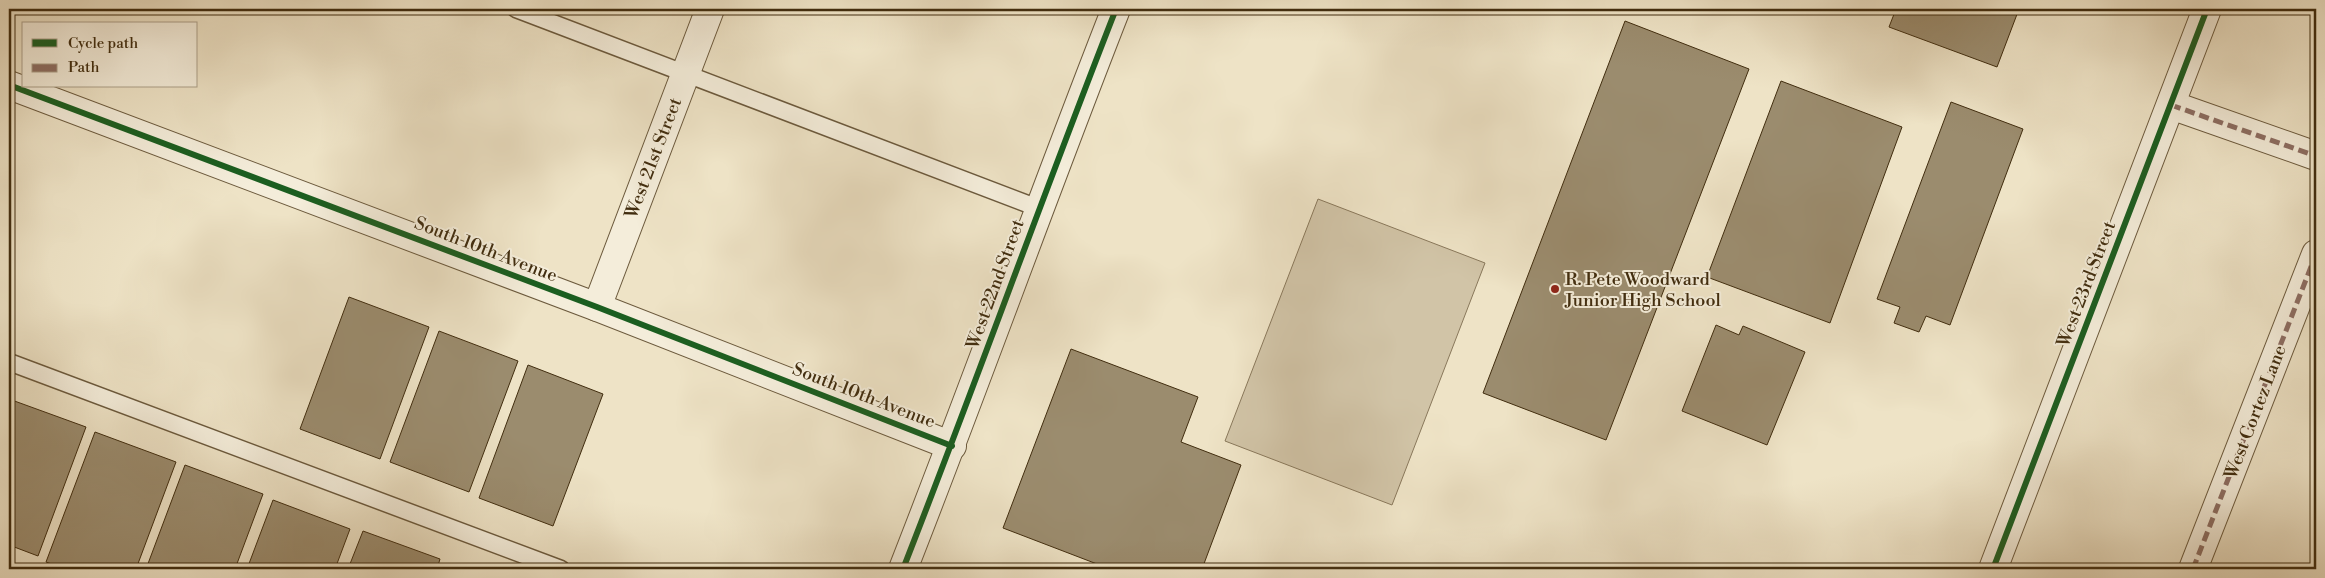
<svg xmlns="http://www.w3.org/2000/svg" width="2325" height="578" font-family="'Libre Bodoni',serif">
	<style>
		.green { fill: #d1c4a7; stroke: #89785b }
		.building { fill: #9b8c6e; stroke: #412d0f }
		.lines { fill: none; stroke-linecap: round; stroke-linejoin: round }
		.service-casing { stroke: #6c5a3d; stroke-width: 19 }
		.minor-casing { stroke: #6c5a3d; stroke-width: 30 }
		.tertiary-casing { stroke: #6c5a3d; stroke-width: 30 }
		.service { stroke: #f4edda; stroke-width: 16 }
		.minor { stroke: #f4edda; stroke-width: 28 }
		.tertiary { stroke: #f4edda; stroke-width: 28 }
		.quiet { stroke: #8d6e63; stroke-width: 5; stroke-dasharray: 10 5; stroke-linecap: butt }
		.cycleway-casing { stroke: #f4edda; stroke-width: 9 }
		.cycleway { stroke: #1b5e20; stroke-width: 6 }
		.poi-dot { fill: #8f2418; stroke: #f4edda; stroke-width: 2 }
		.labels { text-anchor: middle; stroke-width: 4; stroke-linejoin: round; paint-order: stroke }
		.street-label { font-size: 18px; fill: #412d0f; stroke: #f4edda }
		.poi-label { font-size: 18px; fill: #412d0f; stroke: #f4edda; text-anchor: start }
	</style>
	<rect width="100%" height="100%" fill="#eee3c6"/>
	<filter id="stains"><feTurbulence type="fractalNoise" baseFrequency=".004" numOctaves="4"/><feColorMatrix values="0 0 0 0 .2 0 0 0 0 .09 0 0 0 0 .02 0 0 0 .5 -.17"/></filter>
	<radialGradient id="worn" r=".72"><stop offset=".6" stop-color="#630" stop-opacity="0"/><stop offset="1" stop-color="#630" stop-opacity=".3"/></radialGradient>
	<!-- green -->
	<path class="green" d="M1318,199L1485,263L1392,505L1225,441Z"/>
	<!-- building -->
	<g class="building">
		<path d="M1896,9H2019L1997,67L1889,27Z"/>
		<path d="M1625,21L1749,69L1606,440L1483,393Z"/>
		<path d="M1781,81L1902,127L1830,323L1707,277Z"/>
		<path d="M1951,102L2023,129L1950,325L1926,316L1919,332L1894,323L1900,307L1877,299Z"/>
		<path d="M349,297L429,327L380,459L300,429Z"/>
		<path d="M1716,325L1739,335L1743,326L1805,352L1767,445L1682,411Z"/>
		<path d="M439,331L518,361L469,492L390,462Z"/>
		<path d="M1071,349L1198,397L1181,442L1241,465L1202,569H1144L1136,566L1135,569H1110L1003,528Z"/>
		<path d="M528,365L603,394L553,526L479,498Z"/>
		<path d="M9,399L86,427L38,556L9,545Z"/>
		<path d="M95,432L176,462L136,569H66L46,562Z"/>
		<path d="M185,465L263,494L235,569H146Z"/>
		<path d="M273,500L350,529L335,569H247Z"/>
		<path d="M363,531L440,559L437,569H348Z"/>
	</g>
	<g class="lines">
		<!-- service casing -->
		<g class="service-casing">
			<g id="service">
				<path d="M516,9L1038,208"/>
				<path d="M9,362L561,569"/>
			</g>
		</g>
		<!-- minor casing -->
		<g class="minor-casing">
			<g id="minor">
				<path d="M9,85L597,307L952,446"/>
				<path d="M2171,105L2316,156"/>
				<path d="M597,307L710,9"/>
				<path d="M1993,569L2207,9"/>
				<path d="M2193,569L2316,254"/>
			</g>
		</g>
		<!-- tertiary casing -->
		<g class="tertiary-casing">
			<path id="tertiary" d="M903,569C976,383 1043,195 1116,9"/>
		</g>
		<!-- service -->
		<use href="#service" class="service"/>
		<!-- minor -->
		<use href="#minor" class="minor"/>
		<!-- tertiary -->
		<use href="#tertiary" class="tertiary"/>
		<!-- quiet -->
		<g class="quiet">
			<path d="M2171,105L2316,156"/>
			<path d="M2193,569L2316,254"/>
		</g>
		<!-- cycleway casing -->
		<g class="cycleway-casing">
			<g id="cycleway">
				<path d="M9,85L597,307L952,446"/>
				<path d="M903,569C976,383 1043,195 1116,9"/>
				<path d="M1993,569L2207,9"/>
			</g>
		</g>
		<!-- cycleway -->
		<use href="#cycleway" class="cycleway"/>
	</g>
	<!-- markers -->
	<circle class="poi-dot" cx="1555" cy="289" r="5"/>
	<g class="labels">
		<!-- street labels -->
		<g class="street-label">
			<text transform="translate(653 158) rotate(-69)" y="6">West 21st Street</text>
			<text transform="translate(486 249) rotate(21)" y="6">South 10th Avenue</text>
			<text transform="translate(995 284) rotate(-70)" y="6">West 22nd Street</text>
			<text transform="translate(2086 284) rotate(-69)" y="6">West 23rd Street</text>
			<text transform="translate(864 395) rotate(21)" y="6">South 10th Avenue</text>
			<text transform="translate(2255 412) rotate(-69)" y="6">West Cortez Lane</text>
		</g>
		<!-- poi labels -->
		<g class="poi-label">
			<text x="1565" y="285">R. Pete Woodward<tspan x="1565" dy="21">Junior High School</tspan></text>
		</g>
	</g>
	<!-- margin -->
	<rect width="2325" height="578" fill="none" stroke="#eee3c6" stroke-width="30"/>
	<rect x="10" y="10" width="2305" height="558" fill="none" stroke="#412d0f" stroke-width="2.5"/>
	<rect x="15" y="15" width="2295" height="548" fill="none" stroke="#412d0f"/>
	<!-- legend -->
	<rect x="22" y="22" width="175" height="65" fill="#f4edda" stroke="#aca089"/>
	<rect x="32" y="39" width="25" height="8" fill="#1b5e20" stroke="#aca089"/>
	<text x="68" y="48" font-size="15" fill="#412d0f">Cycle path</text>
	<rect x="32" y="64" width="25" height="8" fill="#8d6e63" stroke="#aca089"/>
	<text x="68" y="72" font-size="15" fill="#412d0f">Path</text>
	<rect width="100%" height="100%" filter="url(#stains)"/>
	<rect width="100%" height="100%" fill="url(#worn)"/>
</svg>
